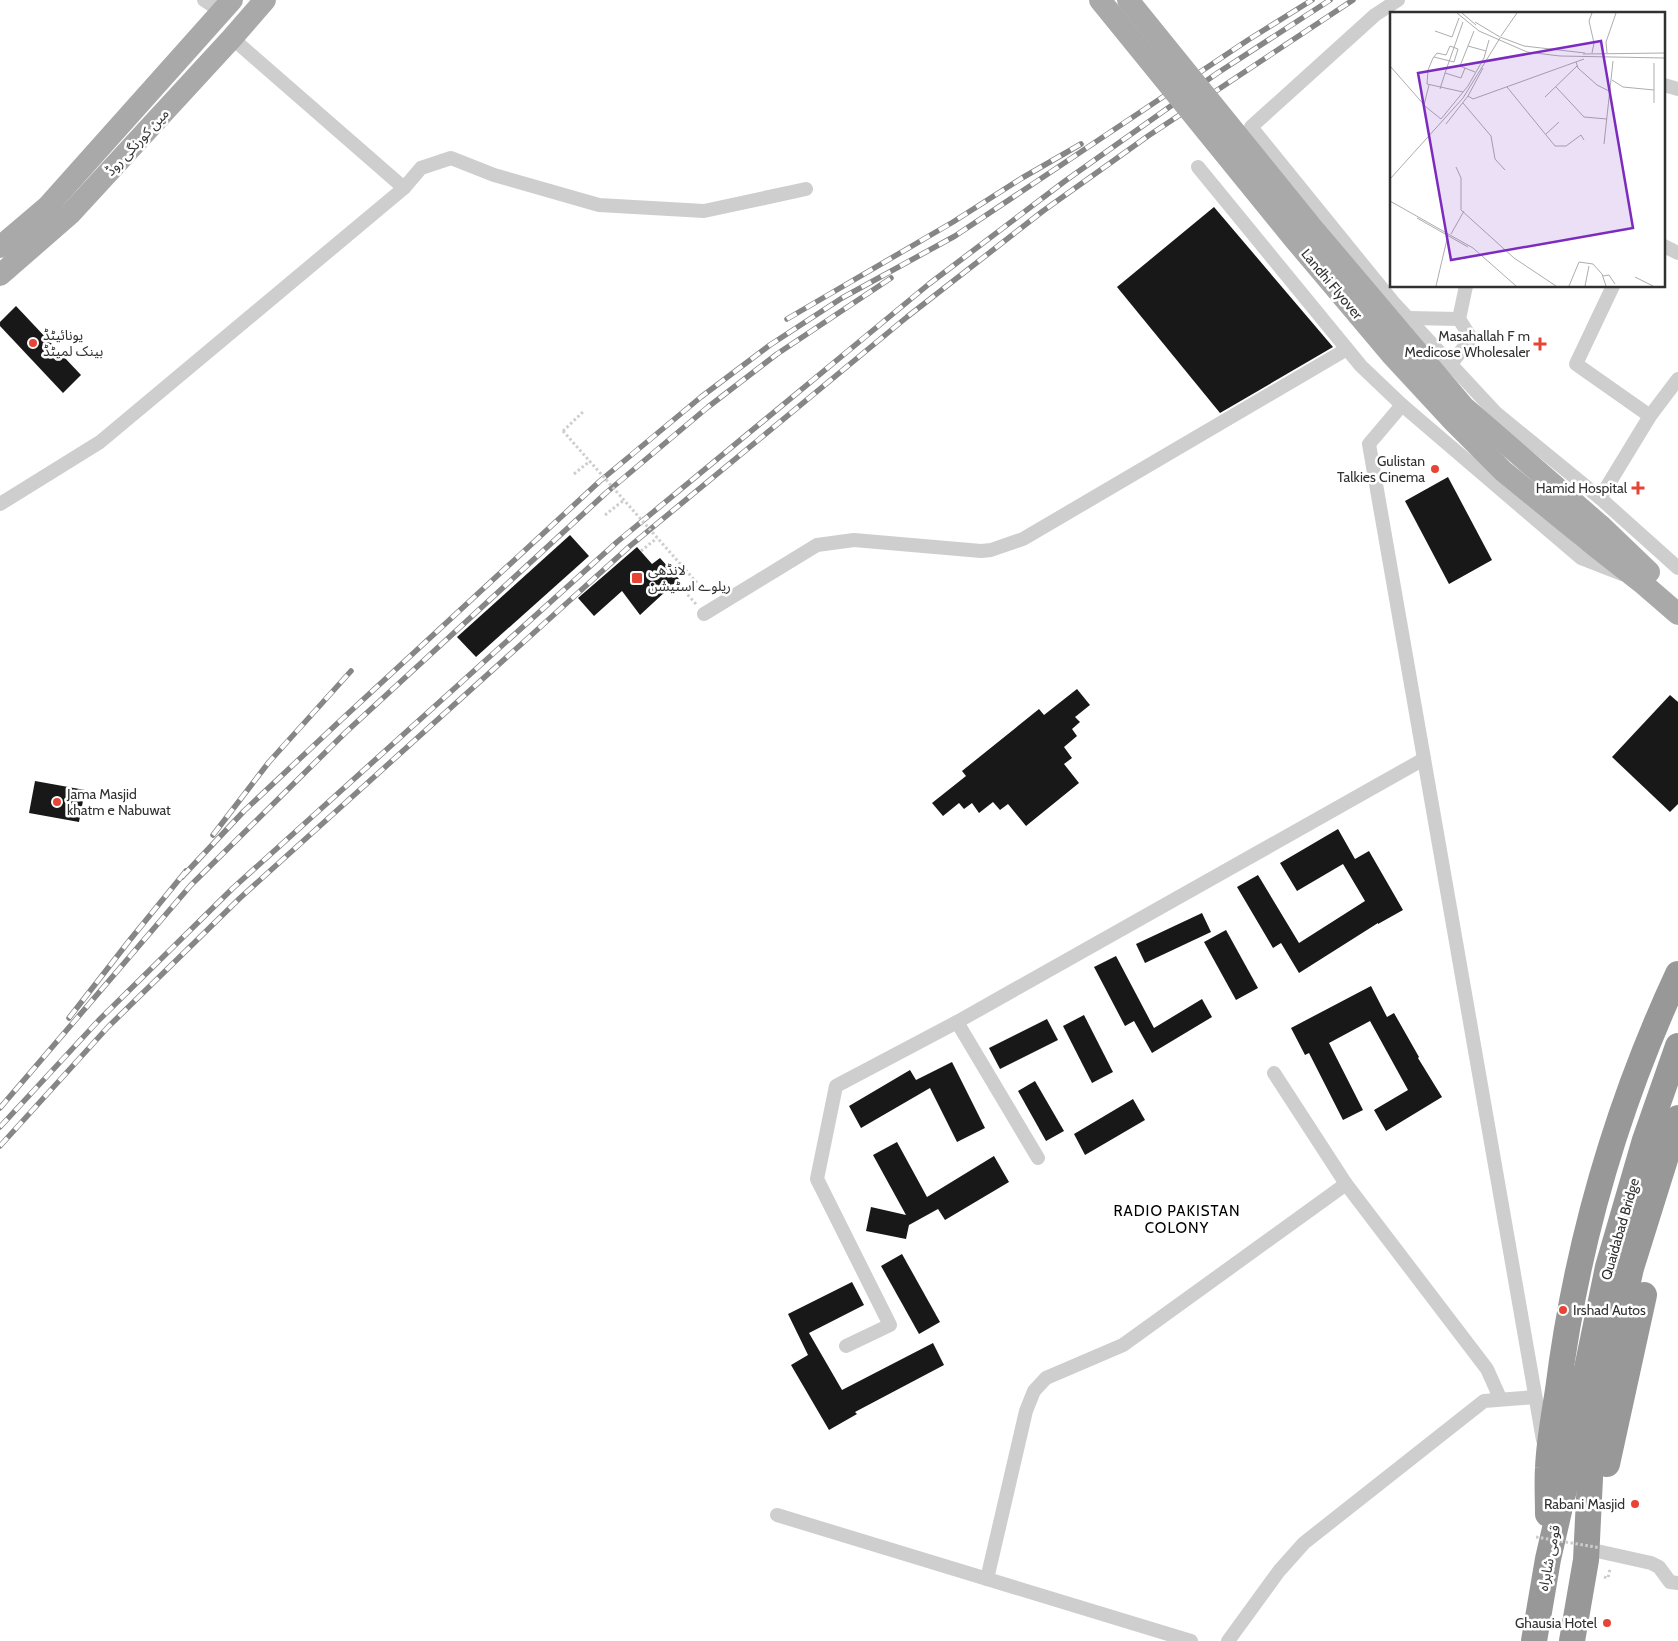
<svg xmlns="http://www.w3.org/2000/svg" width="1678" height="1641" font-family="Cabin,'Noto Sans Arabic',sans-serif">
	<style>
		.building { fill: #181818 }
		.lines { fill: none; stroke-linecap: round; stroke-linejoin: round }
		.path { stroke: #cecece; stroke-width: 3; stroke-dasharray: 2.5 2.5; stroke-linecap: butt }
		.street { stroke: #cecece; stroke-width: 14 }
		.primary { stroke: #a9a9a9; stroke-width: 22 }
		.highway { stroke: #989898; stroke-width: 26 }
		.rail-casing { stroke: #868686; stroke-width: 5.5 }
		.rail { stroke: #fff; stroke-width: 4; stroke-dasharray: 11; stroke-linecap: butt }
		.path-bridge { stroke: #cecece; stroke-width: 3; stroke-dasharray: 2.5 2.5; stroke-linecap: butt }
		.primary-bridge { stroke: #a9a9a9; stroke-width: 22 }
		.poi-dot { fill: #e74435; stroke: #fff; stroke-width: 2 }
		.labels { text-anchor: middle; stroke-width: 5; stroke-linejoin: round; paint-order: stroke }
		.street-label { font-size: 14px; fill: #313131; stroke: #fff }
		.poi-label { font-size: 14px; fill: #313131; stroke: #fff; text-anchor: end }
		.neighbourhood-label { font-size: 15px; letter-spacing: 1px; fill: #000; stroke: #fff }
		.inset-road { fill: none; stroke: #adadad; stroke-width: 1 }
		.view { fill: #7b2cbf; fill-opacity: 0.15; stroke: #7b2cbf; stroke-width: 2.5 }
		.inset-edge { fill: none; stroke: #313131; stroke-width: 2.5 }
	</style>
	<rect width="100%" height="100%" fill="#fff"/>
	<!-- building -->
	<g class="building">
		<path d="M1214,207L1333,347L1220,413L1117,287Z"/>
		<path d="M16,306L81,375L63,393L0,326V322Z"/>
		<path d="M1448,477L1492,560L1449,584L1405,501Z"/>
		<path d="M570,535L589,556L476,657L457,637Z"/>
		<path d="M637,547L652,564L660,558L679,579L640,615L622,591L594,616L578,598Z"/>
		<path d="M1077,689L1090,705L1075,717L1080,722L1072,729L1077,736L1064,747L1072,758L1064,764L1079,783L1026,826L1008,804L1000,810L993,802L979,813L972,803L964,809L959,803L943,816L932,803L966,776L962,771L1039,709L1044,715Z"/>
		<path d="M1670,695L1678,702V804L1670,812L1612,757Z"/>
		<path d="M35,781L85,790L79,822L29,813Z"/>
		<path d="M1338,829L1355,859L1369,851L1403,910L1378,924V923L1299,973L1281,943L1273,948L1237,887L1258,875L1299,943L1365,901L1343,864L1297,891L1280,863Z"/>
		<path d="M1202,913L1211,932L1145,963L1136,944Z"/>
		<path d="M1226,930L1258,988L1236,1000L1204,942Z"/>
		<path d="M1116,956L1154,1028L1202,999L1212,1017L1152,1053L1134,1021L1125,1026L1094,967Z"/>
		<path d="M1371,986L1387,1017L1394,1013L1419,1057L1418,1058L1442,1097L1386,1131L1374,1110L1408,1090L1370,1021L1329,1043L1363,1110L1343,1120L1309,1053L1305,1055L1291,1028Z"/>
		<path d="M1084,1015L1113,1072L1092,1083L1063,1026Z"/>
		<path d="M1047,1019L1058,1040L1000,1069L989,1048Z"/>
		<path d="M952,1062L985,1128L957,1142L930,1088L861,1128L849,1106L910,1070L916,1080Z"/>
		<path d="M1035,1081L1064,1131L1046,1141L1018,1091Z"/>
		<path d="M1133,1099L1145,1120L1085,1155L1074,1134Z"/>
		<path d="M897,1142L927,1197L994,1156L1009,1182L945,1220L938,1209L909,1225L906,1239L866,1231L871,1207L906,1215L873,1155Z"/>
		<path d="M902,1254L940,1322L919,1334L881,1266Z"/>
		<path d="M852,1282L864,1305L809,1333L842,1390L933,1343L944,1365L855,1412L857,1414L829,1430L791,1365L808,1355L788,1314Z"/>
	</g>
	<g class="lines">
		<!-- path -->
		<g class="path">
			<path d="M563,431L584,411"/>
			<path d="M574,474L590,461"/>
			<path d="M605,515L624,500"/>
			<path d="M641,551L657,538"/>
			<path d="M696,604L686,593L698,584"/>
			<path d="M1604,1577L1608,1578L1610,1569"/>
		</g>
		<!-- street -->
		<g class="street">
			<path d="M204,0L222,12"/>
			<path d="M1398,0L1375,15L1251,127L1393,302L1496,413L1600,498L1678,568"/>
			<path d="M232,38L404,188"/>
			<path d="M1664,85L1678,89"/>
			<path d="M1198,167L1361,366L1402,405L1581,558L1622,574"/>
			<path d="M1664,246L1678,253"/>
			<path d="M1613,286L1576,364L1650,416"/>
			<path d="M1409,318L1459,319"/>
			<path d="M1451,364L1471,338L1459,319L1466,286"/>
			<path d="M1402,405L1369,444L1543,1440"/>
			<path d="M1600,498L1650,416L1678,379"/>
			<path d="M0,504L100,442L404,188L421,168L451,158L494,175L599,205L704,211L806,189"/>
			<path d="M704,614L817,545L854,540L981,551L991,550L1023,539L1347,349"/>
			<path d="M957,1022L1038,1158"/>
			<path d="M1274,1073L1346,1184L1487,1369L1500,1398"/>
			<path d="M846,1346L890,1325L817,1179L836,1086L957,1022L1424,759"/>
			<path d="M777,1515L1191,1641"/>
			<path d="M1588,1549L1651,1563L1659,1567L1670,1582L1678,1583"/>
			<path d="M987,1579L1026,1411L1034,1391L1046,1378L1123,1345L1346,1184"/>
			<path d="M1228,1641L1279,1571L1304,1543L1484,1401L1535,1397"/>
		</g>
		<!-- primary -->
		<g class="primary">
			<path d="M0,247L48,206L232,0"/>
			<path d="M0,275L70,214L232,38L265,0"/>
			<path d="M1601,526L1649,572"/>
			<path d="M1590,542L1641,582L1678,614"/>
		</g>
		<!-- highway -->
		<g class="highway">
			<path d="M1607,1464L1644,1295"/>
			<path d="M1548,1514C1548,1499 1547,1483 1548,1468C1549,1442 1554,1416 1558,1390C1576,1247 1617,1105 1678,974"/>
			<path d="M1534,1641L1548,1559L1574,1446L1585,1378L1608,1267L1645,1140L1678,1046"/>
			<path d="M1572,1641L1586,1560L1591,1458L1602,1398L1631,1268L1678,1118"/>
		</g>
		<!-- rail casing -->
		<g class="rail-casing">
			<g id="rail">
				<path d="M787,319L953,222L1022,178L1081,144"/>
				<path d="M213,835L269,762L351,671"/>
				<path d="M182,877L244,811L341,720L600,481L701,397L770,345L842,298L955,236L1248,40L1312,0"/>
				<path d="M69,1018L129,941L186,871"/>
				<path d="M0,1108L191,885L346,732L607,492L708,407L777,354L891,278"/>
				<path d="M0,1127L99,1020L233,888L617,542L929,284L1065,181L1216,74L1330,0"/>
				<path d="M0,1146L108,1027L240,898L630,546L907,317L1043,211L1148,136L1353,0"/>
			</g>
		</g>
		<!-- rail -->
		<use href="#rail" class="rail"/>
		<!-- path-bridge -->
		<g class="path-bridge">
			<path d="M563,431L698,584"/>
			<path d="M1536,1537L1613,1550"/>
		</g>
		<!-- primary-bridge -->
		<g class="primary-bridge">
			<path d="M1100,0L1295,240L1391,354L1454,422L1503,471L1590,542"/>
			<path d="M1128,0L1310,225L1464,407L1601,526"/>
		</g>
	</g>
	<!-- markers -->
	<g class="poi-dot">
		<circle cx="33" cy="343" r="5"/>
		<path d="M1537.5 336.5h5v5h5v5h-5v5h-5v-5h-5v-5h5z"/>
		<circle cx="1435" cy="469" r="5"/>
		<path d="M1635.5 480.5h5v5h5v5h-5v5h-5v-5h-5v-5h5z"/>
		<rect x="631" y="572" width="12" height="12" rx="2.5"/>
		<circle cx="57" cy="802" r="5"/>
		<circle cx="1563" cy="1310" r="5"/>
		<circle cx="1635" cy="1504" r="5"/>
		<circle cx="1607" cy="1623" r="5"/>
	</g>
	<g class="labels">
		<!-- street labels -->
		<g class="street-label">
			<text transform="translate(137 142) rotate(-47)" y="5">مین کورنگی روڈ</text>
			<text transform="translate(1332 284) rotate(50)" y="5">Landhi Flyover</text>
			<text transform="translate(1620 1229) rotate(-74)" y="5">Quaidabad Bridge</text>
			<text transform="translate(1549 1558) rotate(-79)" y="5">قومی شاہراہ</text>
		</g>
		<!-- poi labels -->
		<g class="poi-label">
			<text x="43" y="340" text-anchor="start">یونائیٹڈ<tspan x="43" dy="16">بینک لمیٹڈ</tspan></text>
			<text x="1530" y="341">Masahallah F m<tspan x="1530" dy="16">Medicose Wholesaler</tspan></text>
			<text x="1425" y="466">Gulistan<tspan x="1425" dy="16">Talkies Cinema</tspan></text>
			<text x="1627" y="493">Hamid Hospital</text>
			<text x="648" y="575" text-anchor="start">لانڈھی<tspan x="648" dy="16">ریلوے اسٹیشن</tspan></text>
			<text x="67" y="799" text-anchor="start">Jama Masjid<tspan x="67" dy="16">khatm e Nabuwat</tspan></text>
			<text x="1573" y="1315" text-anchor="start">Irshad Autos</text>
			<text x="1625" y="1509">Rabani Masjid</text>
			<text x="1597" y="1628">Ghausia Hotel</text>
		</g>
		<!-- neighbourhood labels -->
		<g class="neighbourhood-label">
			<text x="1177" y="1216">RADIO PAKISTAN<tspan x="1177" dy="17">COLONY</tspan></text>
		</g>
	</g>
	<!-- overview -->
	<g transform="translate(1390 12)">
		<rect width="275" height="275" fill="#fff"/>
		<path class="inset-road" d="M67,1L89,19L137,40L170,44L275,46M72,1L86,13M85,10L110,25L134,34L195,41M45,19L62,25L69,6M84,19L70,54L85,60M111,24L127,1M78,34L96,39M202,41L204,31L199,9L202,1M217,41L216,30L226,1M193,42L275,41M44,45L64,50L68,37L60,34L56,43L47,41L43,46L38,58L37,72L73,80M186,50L188,56L207,73L221,80M0,54L36,95L51,107L78,74L94,46L99,28M55,61L73,10M222,68L233,75L264,78M117,75L165,134H176L191,123L194,128M166,75L194,105L217,107M50,77L55,61L71,66L75,56M78,84L83,87L194,47M155,85L187,54M73,91L101,124L105,147L115,158M264,91V51M34,93L39,73M56,112L78,84L93,56M156,122L169,110M214,132L223,49M66,155L71,166V198L124,246L166,274M0,167L73,86L110,26M0,189L83,236L126,274M27,206L78,235M61,222L74,199M213,264L219,263L225,272M245,265L263,274M46,274L58,223M179,274L189,250L203,252L212,262L216,274M195,274L199,254"/>
		<path class="view" d="M211,29L243,216L61,248L28,61Z"/>
		<rect width="275" height="275" class="inset-edge"/>
	</g>
</svg>
